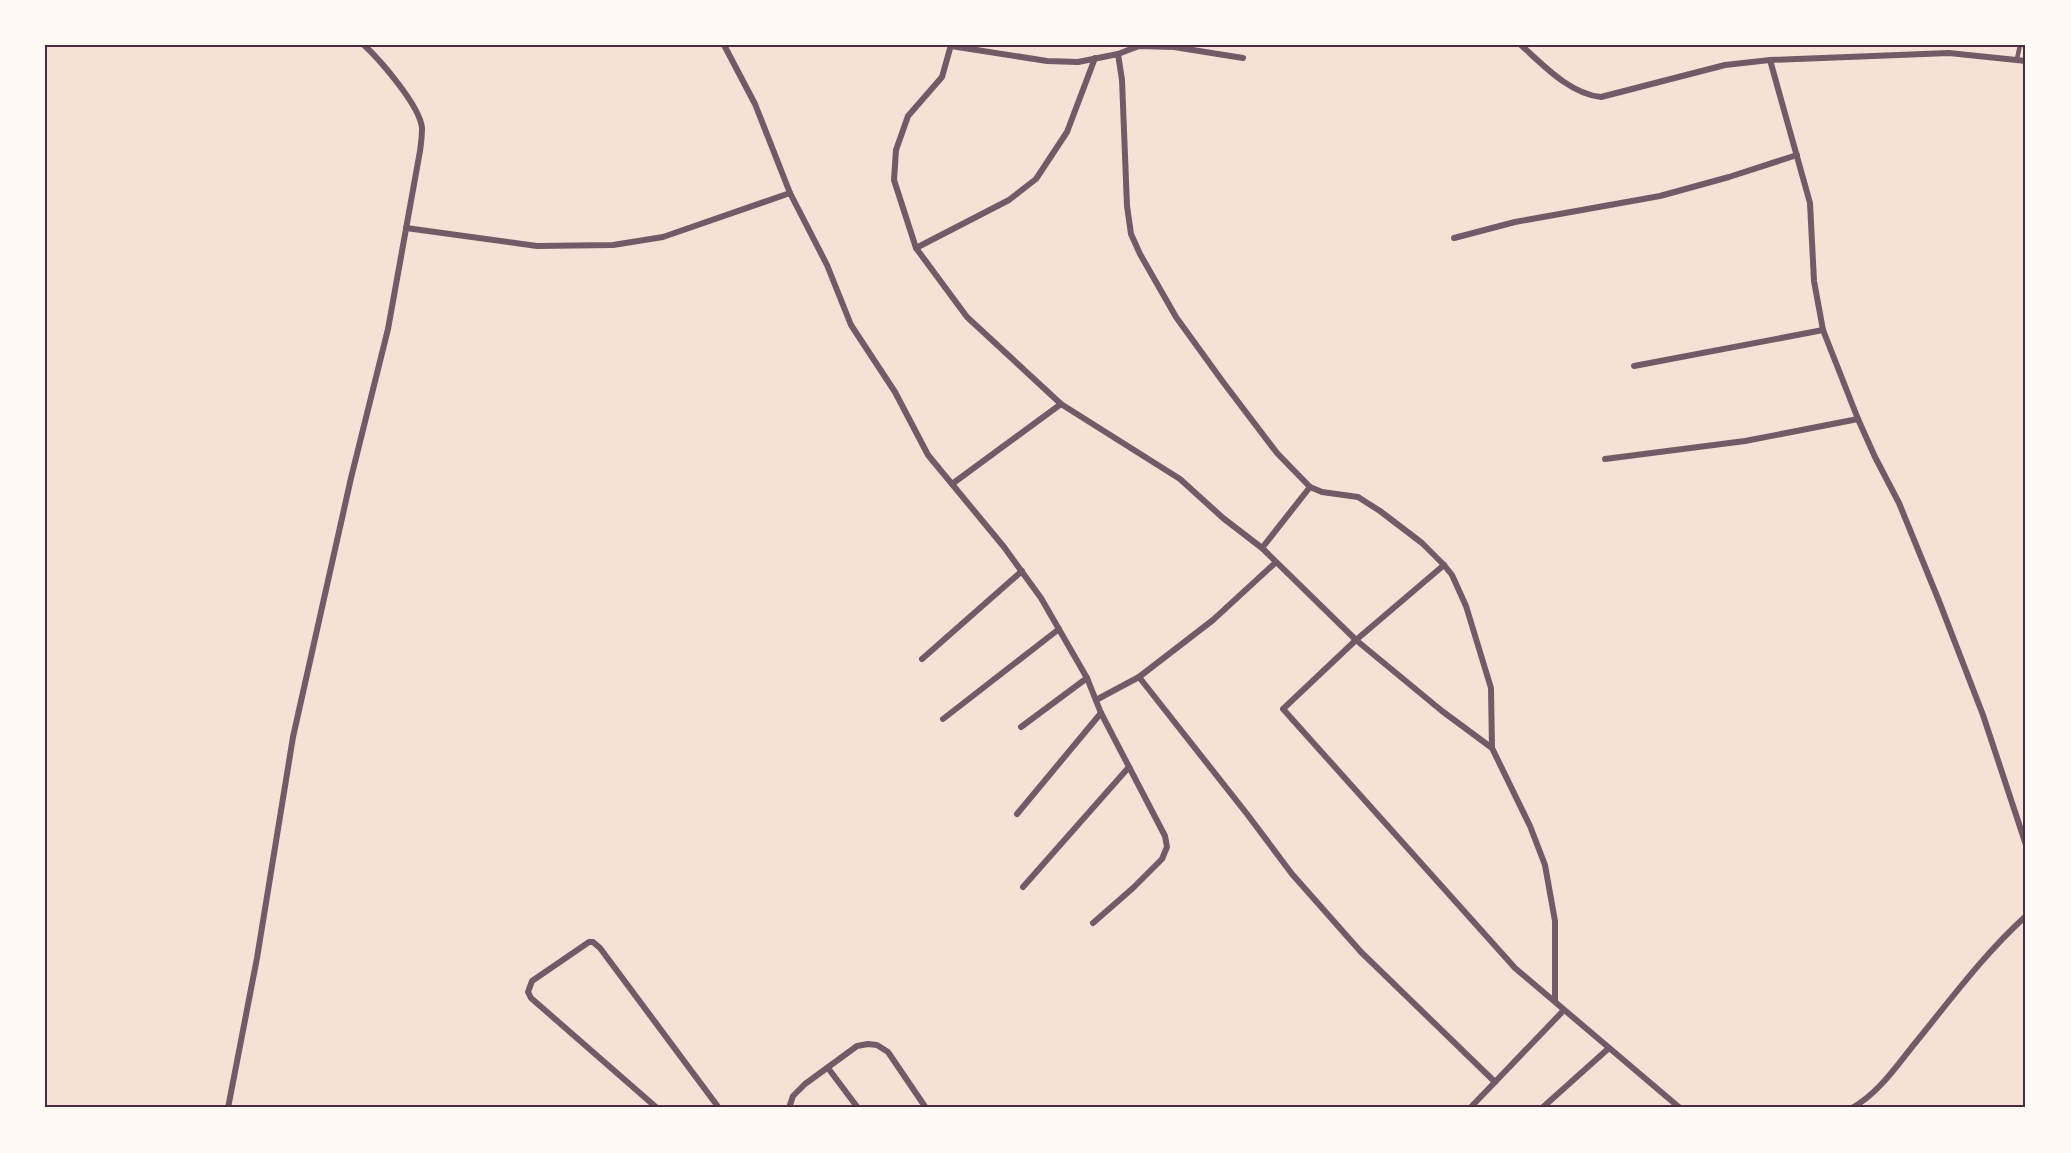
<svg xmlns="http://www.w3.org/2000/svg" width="2071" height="1153" font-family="'Work Sans',sans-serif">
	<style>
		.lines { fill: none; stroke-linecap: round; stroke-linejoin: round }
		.service { stroke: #755966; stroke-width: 4.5 }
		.minor { stroke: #755966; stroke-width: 6 }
		.neatline { fill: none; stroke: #4a2c40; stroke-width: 2 }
	</style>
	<rect width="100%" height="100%" fill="#f7e1d7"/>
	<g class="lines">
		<!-- service -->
		<path class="service" d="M2017,59L2020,45"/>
		<!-- minor -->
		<g class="minor">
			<path d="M724,45L755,104L790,193L827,265L851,325L895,392L928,455L1004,547L1041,598L1087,678L1101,713L1165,836L1167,847L1162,859L1133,888L1093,923"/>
			<path d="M951,45L942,77L908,116L896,150L894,180L916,248L967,317L1061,404L1180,479L1223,518L1262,548L1356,640L1442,711L1492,748L1530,826L1545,865L1555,921V1000"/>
			<path d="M1521,45C1543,65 1570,94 1601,97L1725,65L1770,60L1949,53L2026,61"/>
			<path d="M951,46L1047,61L1078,62L1118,54L1122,80L1127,206L1131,234L1140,254L1176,317L1223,382L1277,453L1310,487L1322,492L1358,497L1380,511L1422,543L1444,565L1452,575L1466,606L1491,688L1492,748"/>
			<path d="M1118,54L1139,46L1174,47L1243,58"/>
			<path d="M1770,60L1810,203L1814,281L1823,330L1858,419L1875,457L1899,503L1939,601L1983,715L2026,845"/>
			<path d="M406,228L537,246L613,245L663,237L790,193"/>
			<path d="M1454,238L1515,222L1660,196L1729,177L1797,155"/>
			<path d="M916,248L1009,200L1036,179L1067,132L1095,58"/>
			<path d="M1634,366L1823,330"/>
			<path d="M1605,459L1745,441L1858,419"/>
			<path d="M952,484L1061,404"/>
			<path d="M1262,548L1310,487"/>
			<path d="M1444,565L1356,640L1283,709L1515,968L1680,1108"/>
			<path d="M922,659L1022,571"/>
			<path d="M1139,677L1247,814L1292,874L1361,952L1495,1082L1564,1010"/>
			<path d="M1096,700L1139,677L1213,620L1275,563"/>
			<path d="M943,719L1059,629"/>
			<path d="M1021,727L1087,678"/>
			<path d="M1017,814L1101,713"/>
			<path d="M1023,887L1129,767"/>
			<path d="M828,1068L858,1108"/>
			<path d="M228,1108L257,958L293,737L351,478L388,329L420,151C421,144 422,136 422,128C420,106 381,61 364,45"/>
			<path d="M657,1108L531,998L528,992L532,981L589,942H593L600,948L719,1108"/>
			<path d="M789,1108L793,1096L805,1084L857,1046L868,1044L877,1045L888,1052L926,1108"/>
			<path d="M1470,1108L1495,1082"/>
			<path d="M1542,1108L1609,1048"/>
			<path d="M1852,1108C1879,1093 1897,1065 1916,1042C1951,999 1985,953 2026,916"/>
		</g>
	</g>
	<!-- border -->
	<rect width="2071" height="1153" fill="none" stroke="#fffaf5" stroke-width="93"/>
	<rect x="46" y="46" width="1978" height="1060" class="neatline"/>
</svg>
